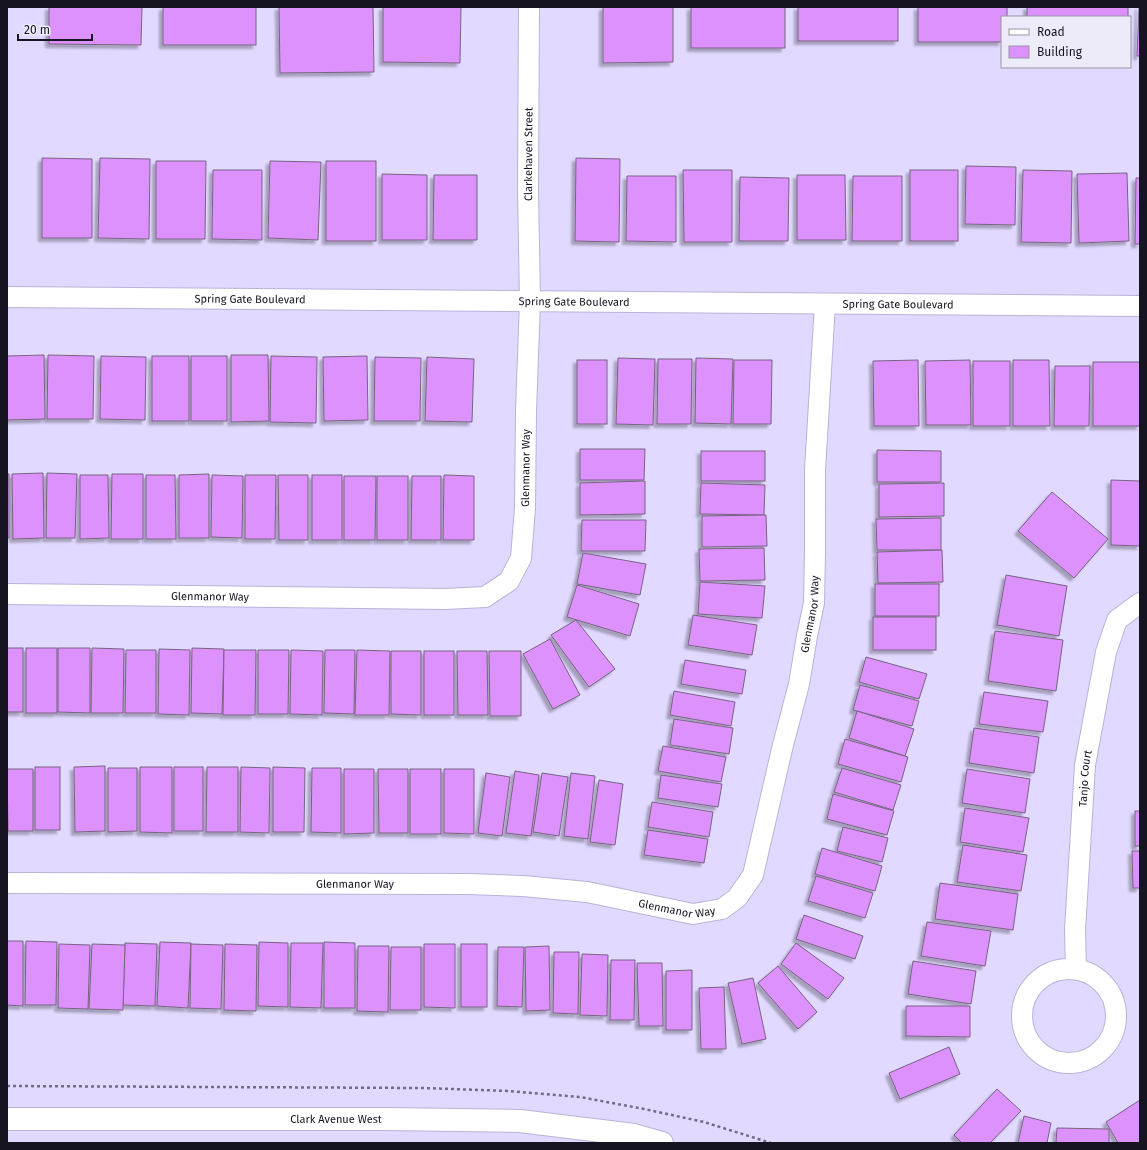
<svg xmlns="http://www.w3.org/2000/svg" width="1147" height="1150" font-family="'Fira Sans',sans-serif">
	<style>
		.building { fill: #dc91fd; stroke: #786381; filter: url(#shadow) }
		.lines { fill: none; stroke-linecap: round; stroke-linejoin: round }
		.minor-casing { stroke: #bab3d7; stroke-width: 22 }
		.tertiary-casing { stroke: #bab3d7; stroke-width: 24 }
		.path { stroke: #726d85; stroke-width: 2.5; stroke-dasharray: 3 3; stroke-linecap: butt }
		.minor { stroke: #fff; stroke-width: 20 }
		.tertiary { stroke: #fff; stroke-width: 22 }
		.labels { text-anchor: middle; stroke-width: 4; stroke-linejoin: round; paint-order: stroke }
		.street-label { font-size: 11px; fill: #171421; stroke: #edeaf9 }
	</style>
	<defs>
		<filter id="shadow"><feDropShadow dx="-3.5" dy="3.5" stdDeviation="1" flood-color="#0004"/></filter>
	</defs>
	<rect width="100%" height="100%" fill="#e1d9ff"/>
	<!-- building -->
	<g class="building">
		<path d="M49,7H142L141,45L49,44Z"/>
		<rect x="163" y="7" width="93" height="38"/>
		<path d="M279,7H373L374,72L280,73Z"/>
		<path d="M383,7H461L460,63L383,62Z"/>
		<path d="M603,7H673V62L603,63Z"/>
		<rect x="691" y="7" width="94" height="41"/>
		<rect x="798" y="7" width="100" height="34"/>
		<path d="M918,7H1007V17H1002V42H918Z"/>
		<rect x="1027" y="7" width="101" height="10"/>
		<path d="M1139,7H1140V56H1137Z"/>
		<path d="M42,158L92,159V238H42Z"/>
		<path d="M100,158L150,159L149,239L98,238Z"/>
		<path d="M576,158L620,159L619,242L575,241Z"/>
		<path d="M156,161H206L205,239H156Z"/>
		<path d="M270,161L321,162L318,240L268,238Z"/>
		<rect x="326" y="161" width="50" height="80"/>
		<path d="M966,166L1016,167L1015,225L965,224Z"/>
		<path d="M213,170H262V240L212,239Z"/>
		<path d="M683,170H732V242H684Z"/>
		<rect x="910" y="170" width="48" height="71"/>
		<path d="M1023,170L1072,171L1071,243L1021,242Z"/>
		<path d="M1127,173L1129,241L1079,243L1077,174Z"/>
		<path d="M382,174L427,175V240H382Z"/>
		<path d="M434,175H477V240H433Z"/>
		<path d="M797,175H845L846,240H797Z"/>
		<path d="M627,176H676V242L626,241Z"/>
		<path d="M853,176H902V241H852Z"/>
		<path d="M740,177L789,178L788,241H739Z"/>
		<path d="M1136,178H1140V244H1135Z"/>
		<path d="M44,355L45,419L7,420V356Z"/>
		<path d="M48,355L94,356L93,419H47Z"/>
		<path d="M231,355H268L269,421L231,422Z"/>
		<path d="M101,356L146,357L145,420L100,419Z"/>
		<rect x="152" y="356" width="37" height="65"/>
		<rect x="191" y="356" width="36" height="65"/>
		<path d="M271,356L317,357L316,423L270,422Z"/>
		<path d="M367,356L368,420L324,421L323,357Z"/>
		<path d="M375,357L421,358L420,421H374Z"/>
		<path d="M427,357L474,359L472,422L425,421Z"/>
		<path d="M618,358L655,359L653,425L616,424Z"/>
		<path d="M696,358L733,359L731,424L695,423Z"/>
		<path d="M658,359H692L691,424H657Z"/>
		<rect x="577" y="360" width="30" height="64"/>
		<path d="M734,360H772L771,424H733Z"/>
		<path d="M918,360L919,426H874L873,361Z"/>
		<path d="M970,360L971,425H926L925,361Z"/>
		<path d="M1013,360H1049L1050,426H1013Z"/>
		<rect x="973" y="361" width="37" height="65"/>
		<rect x="1093" y="362" width="47" height="64"/>
		<path d="M1055,366H1090L1089,426H1054Z"/>
		<path d="M580,449H645L644,480H580Z"/>
		<path d="M877,450L941,451V482H877Z"/>
		<rect x="701" y="451" width="64" height="30"/>
		<path d="M43,473L44,538L13,539L12,474Z"/>
		<path d="M47,473L77,474L75,538H46Z"/>
		<rect x="7" y="474" width="2" height="64"/>
		<path d="M112,474H143V539H111Z"/>
		<path d="M209,474V538H179V475Z"/>
		<path d="M80,475H108L109,538L80,539Z"/>
		<path d="M146,475H175L176,539H146Z"/>
		<path d="M212,475L243,476L242,538L211,537Z"/>
		<path d="M245,475H276L275,539H245Z"/>
		<path d="M278,475H308V540H279Z"/>
		<rect x="312" y="475" width="30" height="65"/>
		<path d="M444,475L474,476V540H443Z"/>
		<path d="M344,476H376L375,540H344Z"/>
		<rect x="377" y="476" width="31" height="64"/>
		<path d="M412,476H441V540H411Z"/>
		<path d="M1111,480L1140,481V546L1111,545Z"/>
		<path d="M645,481V514L580,515V483Z"/>
		<path d="M701,483L765,485L764,515L700,514Z"/>
		<path d="M944,483V516L879,517V484Z"/>
		<path d="M1052,492L1108,539L1074,578L1018,531Z"/>
		<path d="M766,515L767,546L702,547V516Z"/>
		<path d="M941,518V550H877L876,519Z"/>
		<path d="M582,520H646L645,551H581Z"/>
		<path d="M764,548L765,580L700,581L699,549Z"/>
		<path d="M942,550L943,582L878,583L877,552Z"/>
		<path d="M583,553L646,564L640,595L577,584Z"/>
		<path d="M1006,575L1067,586L1059,636L997,625Z"/>
		<path d="M700,582L765,586L762,618L698,614Z"/>
		<rect x="875" y="584" width="64" height="32"/>
		<path d="M577,585L639,604L630,636L567,617Z"/>
		<path d="M693,615L757,625L752,655L688,645Z"/>
		<rect x="873" y="617" width="63" height="33"/>
		<path d="M576,620L615,669L589,687L551,635Z"/>
		<path d="M995,631L1063,640L1056,691L988,681Z"/>
		<path d="M550,639L580,695L553,709L523,654Z"/>
		<rect x="7" y="648" width="16" height="64"/>
		<rect x="26" y="648" width="31" height="65"/>
		<path d="M58,648H90V713L58,712Z"/>
		<path d="M92,648L124,649L123,713H91Z"/>
		<path d="M192,648L224,649L222,714L191,713Z"/>
		<path d="M159,649L190,650L189,715L158,714Z"/>
		<path d="M126,650H156V713H125Z"/>
		<path d="M224,650H256L255,715H223Z"/>
		<path d="M258,650H289L288,714H258Z"/>
		<path d="M291,650L323,651L322,715L290,714Z"/>
		<path d="M325,650H355L354,714L324,713Z"/>
		<path d="M357,650L390,651L389,715H355Z"/>
		<path d="M391,651H421V715L391,714Z"/>
		<rect x="424" y="651" width="30" height="64"/>
		<path d="M457,651H487L488,715H458Z"/>
		<path d="M489,651H521V716H490Z"/>
		<path d="M866,657L927,674L919,699L859,682Z"/>
		<path d="M685,660L746,670L742,694L681,684Z"/>
		<path d="M860,685L919,701L912,726L853,710Z"/>
		<path d="M674,691L735,702L731,726L670,715Z"/>
		<path d="M984,692L1048,701L1043,732L979,724Z"/>
		<path d="M857,711L914,729L905,756L849,738Z"/>
		<path d="M674,719L733,728L729,754L670,745Z"/>
		<path d="M974,728L1039,737L1034,773L969,763Z"/>
		<path d="M845,739L908,757L901,782L838,764Z"/>
		<path d="M663,746L726,757L721,782L658,771Z"/>
		<path d="M105,766V831L75,832L74,767Z"/>
		<rect x="35" y="767" width="25" height="63"/>
		<path d="M140,767H172V833L140,832Z"/>
		<rect x="174" y="767" width="29" height="64"/>
		<path d="M207,767H238V832H206Z"/>
		<path d="M241,767L270,768L269,833L240,832Z"/>
		<path d="M273,767L305,768L304,832H273Z"/>
		<path d="M108,768H137V831L108,832Z"/>
		<path d="M312,768H341V833L311,832Z"/>
		<path d="M842,768L901,785L893,810L834,792Z"/>
		<path d="M7,769H33V831H8Z"/>
		<path d="M344,769H374V833L344,834Z"/>
		<path d="M378,769H408V833H379Z"/>
		<rect x="410" y="769" width="31" height="65"/>
		<path d="M444,769H474V834L444,833Z"/>
		<path d="M967,769L1030,779L1025,813L962,803Z"/>
		<path d="M515,771L539,775L531,836L506,833Z"/>
		<path d="M486,773L510,777L502,836L478,833Z"/>
		<path d="M542,773L568,777L559,836L533,832Z"/>
		<path d="M571,773L595,776L588,839L564,836Z"/>
		<path d="M661,775L722,784L718,807L658,798Z"/>
		<path d="M599,780L623,784L615,845L590,842Z"/>
		<path d="M833,794L894,811L887,835L827,819Z"/>
		<path d="M652,802L713,812L709,837L648,827Z"/>
		<path d="M965,808L1029,818L1023,852L960,842Z"/>
		<rect x="1135" y="811" width="5" height="35"/>
		<path d="M843,827L888,838L882,862L837,851Z"/>
		<path d="M648,830L708,839L704,863L644,855Z"/>
		<path d="M963,845L1027,855L1021,891L957,882Z"/>
		<path d="M822,848L882,866L875,891L815,874Z"/>
		<path d="M1132,851H1140V888H1133Z"/>
		<path d="M816,876L873,893L865,918L808,901Z"/>
		<path d="M940,883L1018,894L1013,930L935,919Z"/>
		<path d="M804,915L863,936L855,959L796,939Z"/>
		<path d="M927,922L991,931L985,966L921,956Z"/>
		<path d="M7,941H23V1006L7,1005Z"/>
		<path d="M26,941L57,942L56,1005H25Z"/>
		<path d="M160,942L191,943L188,1008L157,1006Z"/>
		<path d="M259,942L288,943V1007L258,1006Z"/>
		<path d="M324,942L355,943V1008H324Z"/>
		<path d="M125,943L157,944L155,1006L123,1005Z"/>
		<path d="M291,943H323L321,1008L290,1007Z"/>
		<path d="M796,943L844,978L828,999L781,964Z"/>
		<path d="M59,944L90,945L88,1009L58,1008Z"/>
		<path d="M92,944L125,945L123,1010L89,1009Z"/>
		<path d="M191,944L223,945L221,1009L190,1008Z"/>
		<path d="M225,944L257,945L256,1011L224,1010Z"/>
		<path d="M424,944H455V1008L424,1007Z"/>
		<rect x="461" y="944" width="26" height="63"/>
		<path d="M358,946H389L388,1012L357,1011Z"/>
		<path d="M549,946L550,1010L526,1011L525,947Z"/>
		<path d="M391,947H421V1010H390Z"/>
		<path d="M498,947H524L522,1007L497,1006Z"/>
		<path d="M554,952H579L578,1014L553,1013Z"/>
		<path d="M582,954L608,955L607,1016L580,1015Z"/>
		<path d="M611,960H635L634,1020H610Z"/>
		<path d="M913,961L976,971L971,1004L908,994Z"/>
		<path d="M637,963H662L663,1026H639Z"/>
		<path d="M778,966L817,1012L798,1029L758,983Z"/>
		<path d="M692,970V1030H666V971Z"/>
		<path d="M753,978L766,1039L742,1044L728,983Z"/>
		<path d="M724,987L726,1049H701L699,988Z"/>
		<path d="M906,1006H970V1037L906,1036Z"/>
		<path d="M949,1047L960,1074L900,1099L889,1073Z"/>
		<path d="M997,1089L1021,1111L990,1143H962L954,1135Z"/>
		<path d="M1140,1100V1143H1118L1106,1122Z"/>
		<path d="M1024,1116L1051,1123L1047,1143H1018Z"/>
		<path d="M1057,1128L1109,1129V1143H1056Z"/>
	</g>
	<g class="lines">
		<!-- minor casing -->
		<g class="minor-casing">
			<g id="minor">
				<path id="s1" d="M7,297L1140,306"/>
				<path id="s2" d="M7,594L445,599L485,597L509,581L521,558L525,508L526,411L530,301L528,190L529,7"/>
				<path id="s3" d="M7,883L469,884L523,886L587,892L693,914L722,909L737,898L753,875L782,749L799,684L807,636L814,603L815,552V470L825,304"/>
				<path id="s4" d="M1076,969L1075,930L1085,765L1106,652L1117,620L1140,603"/>
				<circle cx="1069" cy="1016" r="47"/>
			</g>
		</g>
		<!-- tertiary casing -->
		<g class="tertiary-casing">
			<g id="tertiary">
				<path id="s5" d="M7,1119H388L520,1121L634,1135L662,1143"/>
			</g>
		</g>
		<!-- path -->
		<path class="path" d="M7,1086L423,1088L509,1091L580,1097L644,1109L704,1122L771,1143"/>
		<!-- minor -->
		<use href="#minor" class="minor"/>
		<!-- tertiary -->
		<use href="#tertiary" class="tertiary"/>
	</g>
	<g class="labels">
		<!-- street labels -->
		<g class="street-label">
			<text dy="4" stroke="none"><textPath href="#s2" startOffset="937">Clarkehaven Street</textPath></text>
			<text dy="4" stroke="none"><textPath href="#s1" startOffset="243">Spring Gate Boulevard</textPath></text>
			<text dy="4" stroke="none"><textPath href="#s1" startOffset="567">Spring Gate Boulevard</textPath></text>
			<text dy="4" stroke="none"><textPath href="#s1" startOffset="891">Spring Gate Boulevard</textPath></text>
			<text dy="4" stroke="none"><textPath href="#s2" startOffset="623">Glenmanor Way</textPath></text>
			<text dy="4" stroke="none"><textPath href="#s2" startOffset="203">Glenmanor Way</textPath></text>
			<text dy="4" stroke="none"><textPath href="#s3" startOffset="1032">Glenmanor Way</textPath></text>
			<text dy="4" stroke="none"><textPath href="#s4" startOffset="191">Tanjo Court</textPath></text>
			<text dy="4" stroke="none"><textPath href="#s3" startOffset="348">Glenmanor Way</textPath></text>
			<text dy="4" stroke="none"><textPath href="#s3" startOffset="672">Glenmanor Way</textPath></text>
			<text dy="4" stroke="none"><textPath href="#s5" startOffset="329">Clark Avenue West</textPath></text>
		</g>
	</g>
	<!-- border -->
	<rect width="1147" height="1150" fill="none" stroke="#171421" stroke-width="16"/>
	<!-- legend -->
	<rect x="1001" y="16" width="130" height="52" fill="#edeaf9" stroke="#9794a3"/>
	<rect x="1009" y="29" width="20" height="6" fill="#ffffff" stroke="#9794a3"/>
	<text x="1037" y="36" font-size="12" fill="#171421">Road</text>
	<rect x="1009" y="46" width="20" height="12" fill="#dc91fd" stroke="#9794a3"/>
	<text x="1037" y="56" font-size="12" fill="#171421">Building</text>
	<!-- scale -->
	<path d="M18 34v6h74v-6" fill="none" stroke="#171421" stroke-width="2"/>
	<text x="24" y="34" font-size="12" fill="#171421" stroke="#edeaf9" stroke-width="3" paint-order="stroke">20 m</text>
</svg>
